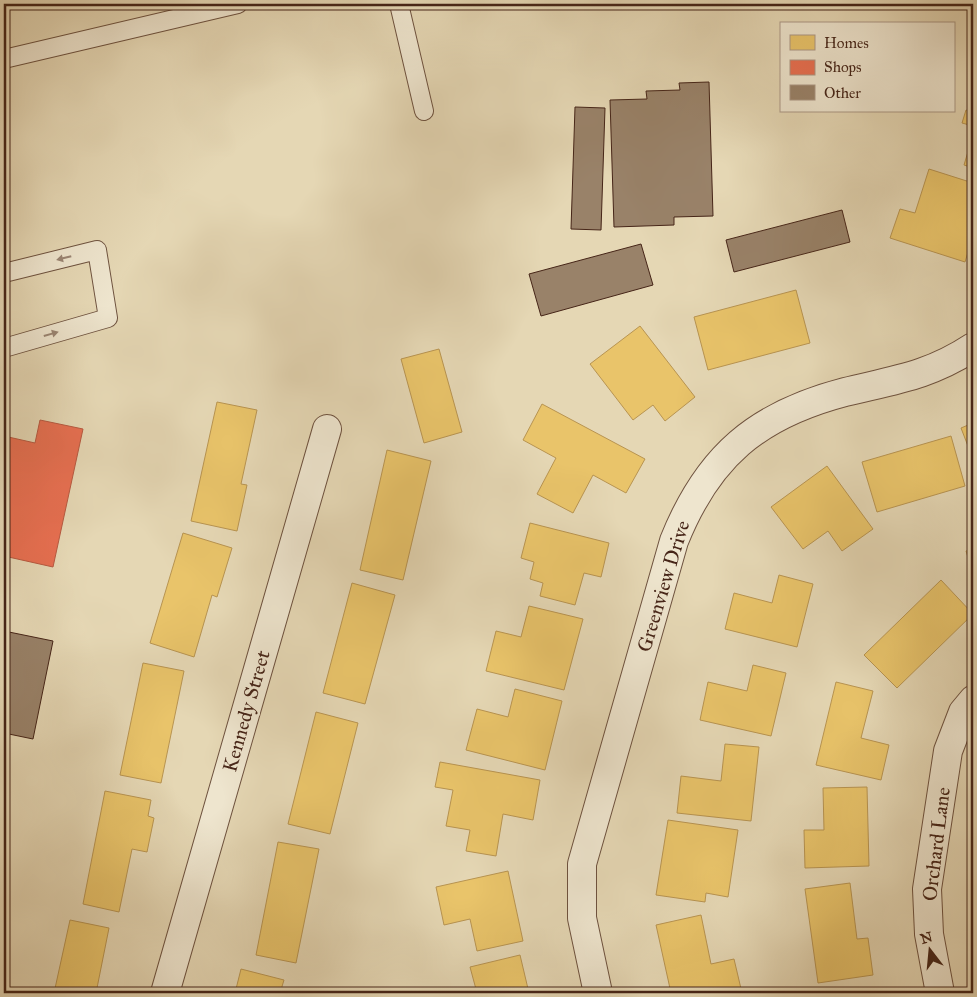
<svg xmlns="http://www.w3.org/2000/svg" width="977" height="997" font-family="'IM FELL Great Primer',serif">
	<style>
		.homes { fill: #e9c46a; stroke: #b89451 }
		.shops { fill: #e76f51; stroke: #b75940 }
		.building { fill: #998269; stroke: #462518 }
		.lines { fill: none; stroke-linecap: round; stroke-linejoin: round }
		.service-casing { stroke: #6e523f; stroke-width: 20 }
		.minor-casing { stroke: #6e523f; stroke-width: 30 }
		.service { stroke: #eee5ce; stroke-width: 18 }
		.minor { stroke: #eee5ce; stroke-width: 28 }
		.oneway { fill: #9a8573 }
		.labels { text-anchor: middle; stroke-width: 5; stroke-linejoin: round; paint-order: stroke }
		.street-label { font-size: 20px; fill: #462518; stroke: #eee5ce }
	</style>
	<rect width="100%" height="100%" fill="#e5d7b4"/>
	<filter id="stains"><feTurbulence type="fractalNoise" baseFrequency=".004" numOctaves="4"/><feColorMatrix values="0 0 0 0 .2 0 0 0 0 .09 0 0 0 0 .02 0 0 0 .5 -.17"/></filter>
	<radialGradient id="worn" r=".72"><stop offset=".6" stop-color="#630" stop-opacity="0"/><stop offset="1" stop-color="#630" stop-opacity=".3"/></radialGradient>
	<!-- homes -->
	<g class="homes">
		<path d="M972,102H973V126L962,123L966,110L970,111Z"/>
		<path d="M973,135V168L964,165Z"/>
		<path d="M929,169L973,183V236L965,262L890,238L900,209L915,213Z"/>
		<path d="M796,290L810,343L708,370L694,317Z"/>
		<path d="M640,326L695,397L665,421L653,405L633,420L590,364Z"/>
		<path d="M439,349L462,432L424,443L401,359Z"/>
		<path d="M217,402L257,410L241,484L247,485L237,531L191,521Z"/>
		<path d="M542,404L645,459L626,493L593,475L573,513L537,494L556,458L523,440Z"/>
		<path d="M973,423V459L961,428Z"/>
		<path d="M951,436L965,486L877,512L862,462Z"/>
		<path d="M387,450L431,461L403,580L360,570Z"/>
		<path d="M827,466L873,529L842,551L828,531L803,549L771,507Z"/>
		<path d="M530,523L609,543L601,577L584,573L575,605L540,596L543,583L530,579L534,562L521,558Z"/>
		<path d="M183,533L232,548L217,597L212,595L194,657L150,643Z"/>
		<path d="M973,549V574L966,551Z"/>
		<path d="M779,575L813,584L797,647L725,629L734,593L772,603Z"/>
		<path d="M941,580L973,614L897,688L864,655Z"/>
		<path d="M352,583L395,595L365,704L323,693Z"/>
		<path d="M529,606L583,619L564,690L486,671L496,631L521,637Z"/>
		<path d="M143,663L184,671L161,783L120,775Z"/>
		<path d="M753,665L786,673L771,736L700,720L708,682L747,691Z"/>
		<path d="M836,682L873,691L861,738L889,745L881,780L816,765Z"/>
		<path d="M515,689L562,701L545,770L466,750L477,709L508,717Z"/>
		<path d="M316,712L358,723L330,834L288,824Z"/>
		<path d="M725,744L759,747L751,821L677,813L681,776L721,781Z"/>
		<path d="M440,762L540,780L533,820L503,814L496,856L466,851L470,830L446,826L453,790L435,787Z"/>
		<path d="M867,787L869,866L805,868L804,830H824L823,788Z"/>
		<path d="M105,791L151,800L148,816L154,818L147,852L132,849L119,912L83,904Z"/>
		<path d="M668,820L738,830L728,897L706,893L705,902L656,895Z"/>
		<path d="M278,842L319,849L296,963L256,955Z"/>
		<path d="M508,871L523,941L477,951L470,919L444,925L436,887Z"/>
		<path d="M850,883L857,939L868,938L873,975L818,983L805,889Z"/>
		<path d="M701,915L711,964L734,959L742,993H671L656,925Z"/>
		<path d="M70,920L109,928L96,993H54Z"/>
		<path d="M520,955L529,993H477L470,967Z"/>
		<path d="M241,969L284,980L280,993H235Z"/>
	</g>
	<!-- shops -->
	<path class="shops" d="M40,420L83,429L53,567L4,556V436L35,443Z"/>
	<!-- building -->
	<g class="building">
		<path d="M709,82L713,216L674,217V225L614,227L610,100L647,99L646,91L680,90L679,83Z"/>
		<path d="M575,107L605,108L601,230L571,229Z"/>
		<path d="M842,210L850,242L734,272L726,240Z"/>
		<path d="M641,244L653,285L541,316L529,274Z"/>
		<path d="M4,631L53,641L33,739L4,733Z"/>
	</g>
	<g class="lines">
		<!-- service casing -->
		<g class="service-casing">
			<g id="service">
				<path d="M399,4L424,111"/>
				<path d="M4,59L238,4"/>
				<path d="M4,273L97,250L108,318L4,348"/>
			</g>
		</g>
		<!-- minor casing -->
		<g class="minor-casing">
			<g id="minor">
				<path d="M165,993L327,429"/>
				<path d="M598,993L582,918V864L674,541C708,456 757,415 845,392C894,380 929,376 973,347"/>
				<path d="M940,993L929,934L927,889L948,751L963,712L973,700"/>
			</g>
		</g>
		<!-- service -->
		<use href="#service" class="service"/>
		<!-- minor -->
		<use href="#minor" class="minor"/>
	</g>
	<!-- one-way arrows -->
	<defs><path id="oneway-solid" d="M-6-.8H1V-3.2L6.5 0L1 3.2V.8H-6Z" transform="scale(1.25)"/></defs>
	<g class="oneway">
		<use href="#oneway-solid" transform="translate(64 258) rotate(166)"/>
		<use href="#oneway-solid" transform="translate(51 334) rotate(-16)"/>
	</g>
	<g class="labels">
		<!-- street labels -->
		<g class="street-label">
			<text transform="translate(663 586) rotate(-73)" y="7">Greenview Drive</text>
			<text transform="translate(246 711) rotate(-74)" y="7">Kennedy Street</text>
			<text transform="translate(936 844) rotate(-83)" y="7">Orchard Lane</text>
		</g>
	</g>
	<!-- margin -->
	<rect width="977" height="997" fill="none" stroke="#e5d7b4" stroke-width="20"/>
	<rect x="5" y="5" width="967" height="987" fill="none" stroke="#462518" stroke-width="2.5"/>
	<rect x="10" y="10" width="957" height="977" fill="none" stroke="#462518"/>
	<!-- legend -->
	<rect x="780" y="22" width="175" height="90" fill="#eee5ce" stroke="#ab9885"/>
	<rect x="790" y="35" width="25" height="15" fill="#e9c46a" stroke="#ab9885"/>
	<text x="824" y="48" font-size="15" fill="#462518">Homes</text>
	<rect x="790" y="60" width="25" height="15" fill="#e76f51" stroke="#ab9885"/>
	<text x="824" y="72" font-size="15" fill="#462518">Shops</text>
	<rect x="790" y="85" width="25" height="15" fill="#998269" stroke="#ab9885"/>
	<text x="824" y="98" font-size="15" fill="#462518">Other</text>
	<!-- north arrow -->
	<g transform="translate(930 950) rotate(344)" stroke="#eee5ce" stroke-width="4" paint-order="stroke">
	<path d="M0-4L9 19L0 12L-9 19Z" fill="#462518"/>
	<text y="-8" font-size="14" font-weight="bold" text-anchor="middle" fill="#462518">N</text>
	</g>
	<rect width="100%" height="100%" filter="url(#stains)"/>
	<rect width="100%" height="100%" fill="url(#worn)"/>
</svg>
